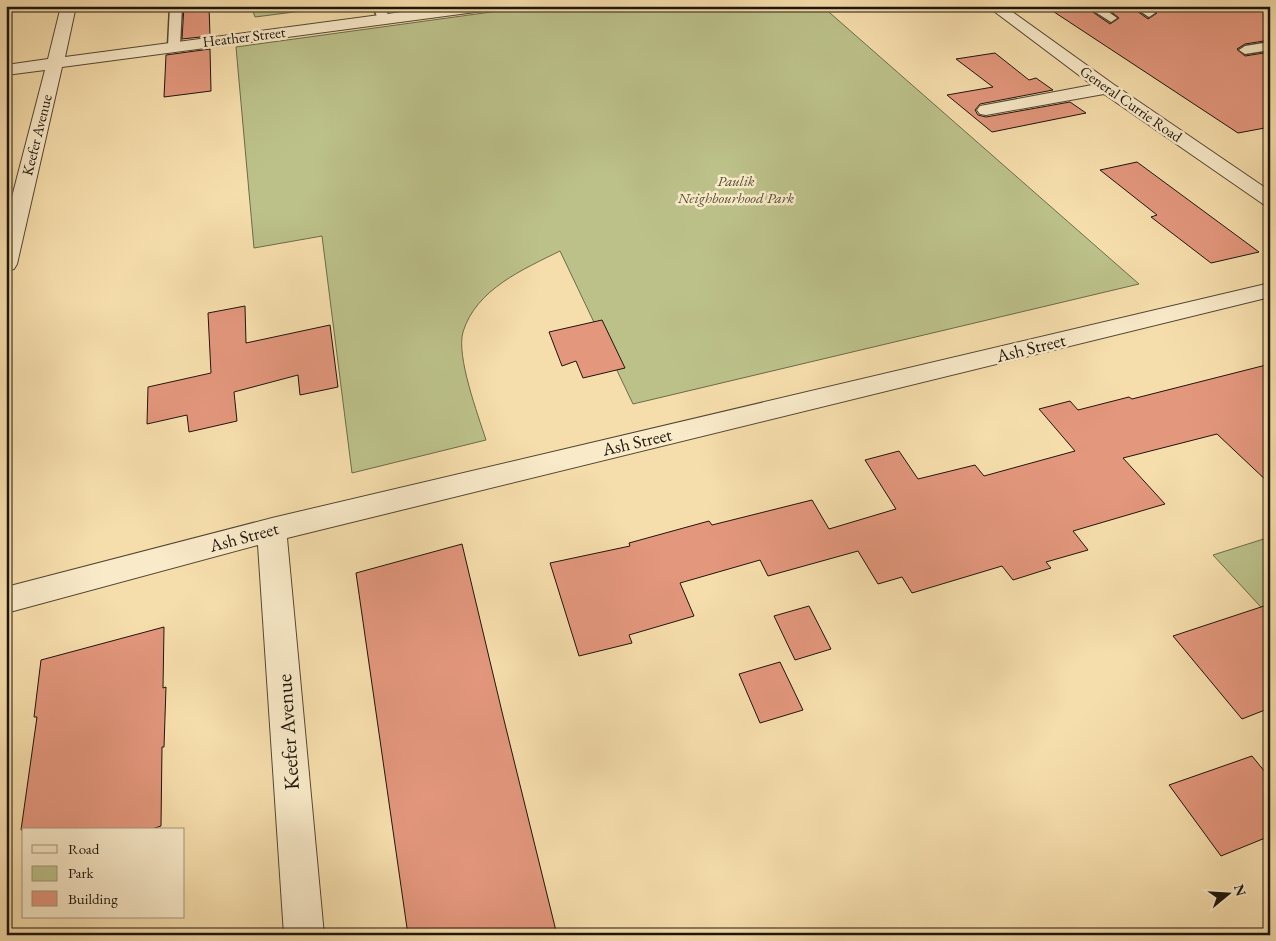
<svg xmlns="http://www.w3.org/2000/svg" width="1276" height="941" font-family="'EB Garamond',serif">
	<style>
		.green { fill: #bcc18a; stroke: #6c6b4a }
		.building { fill: #e3977d; stroke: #1d150b }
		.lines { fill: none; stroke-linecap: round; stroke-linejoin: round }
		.service-casing { stroke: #534733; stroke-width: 3 }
		.minor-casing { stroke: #534733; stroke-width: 2 }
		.service { fill: #f9eac9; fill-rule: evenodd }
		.minor { fill: #f9eac9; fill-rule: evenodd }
		.labels { text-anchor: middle; stroke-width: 5; stroke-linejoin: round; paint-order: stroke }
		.far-street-label { font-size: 15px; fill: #1d150b; stroke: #f9eac9 }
		.far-park-label { font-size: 15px; font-style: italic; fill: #555137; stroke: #f9eac9 }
		.street-label { font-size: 18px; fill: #1d150b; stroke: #f9eac9 }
		.near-street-label { font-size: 21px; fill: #1d150b; stroke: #f9eac9 }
	</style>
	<rect width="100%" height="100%" fill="#f6deac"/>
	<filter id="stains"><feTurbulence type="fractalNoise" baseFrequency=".004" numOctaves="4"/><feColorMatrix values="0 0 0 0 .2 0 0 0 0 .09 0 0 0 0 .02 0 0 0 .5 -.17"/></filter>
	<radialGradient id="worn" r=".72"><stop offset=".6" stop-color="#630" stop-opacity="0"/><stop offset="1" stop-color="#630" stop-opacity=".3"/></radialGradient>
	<!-- green -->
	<g class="green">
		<path d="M251,6H301L302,11L255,17Z"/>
		<path d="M535,6H822L1139,284L633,404L560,251C524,269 476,289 463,332C456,356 478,415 486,440L352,473L322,236L254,248L236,47Z"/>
		<path d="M1270,537V617L1213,555Z"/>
	</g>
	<!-- building -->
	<g class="building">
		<path d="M184,6H209L210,36L182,39Z"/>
		<path d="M1045,6H1084L1110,24L1119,18L1104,6H1130L1148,19L1157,13L1149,6H1270V40L1245,44L1237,49L1245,56L1270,52V127L1238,133Z"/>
		<path d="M210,49L211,91L164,97L166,55Z"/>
		<path d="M995,53L1029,80L1036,78L1053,90L980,104L975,110L978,115L986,117L1070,102L1086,113L992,132L947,95L993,87L956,59Z"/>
		<path d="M1137,162L1259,252L1211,263L1151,217L1157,215L1100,170Z"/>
		<path d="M245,306L246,343L330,325L338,387L300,395L298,375L234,392L237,421L189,432L187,415L147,424L148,387L211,373L208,313Z"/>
		<path d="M602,320L625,368L583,378L576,361L562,366L549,332Z"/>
		<path d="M1270,364V484L1217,434L1123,458L1165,504L1073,531L1088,550L1046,562L1051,568L1013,580L1002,566L912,593L902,577L878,584L858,551L768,576L760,560L680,583L694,616L629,635L632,643L579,656L550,563L630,546L629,543L709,521L712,525L812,500L829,529L896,509L865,460L899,451L918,479L975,465L984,476L1075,451L1039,409L1070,401L1078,410L1129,397L1132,399Z"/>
		<path d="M462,544L503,716L557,935H408L356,573Z"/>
		<path d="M1270,604V708L1242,719L1173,636Z"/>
		<path d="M809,606L831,649L795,660L774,616Z"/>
		<path d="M164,627L163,688L166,687L164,747H162L161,826L149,830H21L37,717H34L41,660Z"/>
		<path d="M780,662L803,710L760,723L739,674Z"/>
		<path d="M1252,756L1270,778V836L1221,856L1169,785Z"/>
	</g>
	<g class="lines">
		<!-- service casing -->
		<g class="service-casing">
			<g id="service">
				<path d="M170,6H182L180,46L174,50L168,46Z"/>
				<path d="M373,6H385L389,19L387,22H379Z"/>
				<path d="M1086,6H1100L1117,18L1111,22Z"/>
				<path d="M1132,6H1146L1155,13L1149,17Z"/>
				<path d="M1270,42V50L1245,54L1239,50L1245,46Z"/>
			</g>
		</g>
		<!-- minor casing -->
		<g class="minor-casing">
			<g id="minor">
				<path d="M61,6H76L65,57L447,6H490L483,11L62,67L17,264L14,269L6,271V220L45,70L6,75V65L48,59Z"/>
				<path d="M987,6H1004L1113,84L1270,191V206L1263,204L1104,94L986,115L980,114L977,110L980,106L1092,85Z"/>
				<path d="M1270,283V297L287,538L324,935H284L258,545L6,613V587L272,518Z"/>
			</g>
		</g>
		<!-- service -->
		<use href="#service" class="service"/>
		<!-- minor -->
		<use href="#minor" class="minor"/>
	</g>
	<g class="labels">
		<!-- far-street labels -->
		<g class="far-street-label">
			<text transform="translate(244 37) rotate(-7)" y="5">Heather Street</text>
			<text transform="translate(1131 104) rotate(35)" y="5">General Currie Road</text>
			<text transform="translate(37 135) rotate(-76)" y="5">Keefer Avenue</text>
		</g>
		<!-- far-park labels -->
		<g class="far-park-label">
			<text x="736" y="186">Paulik<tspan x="736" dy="17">Neighbourhood Park</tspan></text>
		</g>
		<!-- street labels -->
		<g class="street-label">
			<text transform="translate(1031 348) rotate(-14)" y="6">Ash Street</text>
			<text transform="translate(637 442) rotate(-13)" y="6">Ash Street</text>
			<text transform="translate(244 537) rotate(-15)" y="6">Ash Street</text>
		</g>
		<!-- near-street labels -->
		<g class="near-street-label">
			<text transform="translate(288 732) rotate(-94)" y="7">Keefer Avenue</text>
		</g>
	</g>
	<!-- margin -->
	<rect width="1276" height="941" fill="none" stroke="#f6deac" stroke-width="25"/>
	<rect x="8" y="8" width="1261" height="926" fill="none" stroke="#1d150b" stroke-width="2.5"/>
	<rect x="12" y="12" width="1251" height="916" fill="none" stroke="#1d150b"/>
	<!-- legend -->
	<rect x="22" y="828" width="162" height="90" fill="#f9eac9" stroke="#a1957d"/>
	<rect x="32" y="845" width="25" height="8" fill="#f9eac9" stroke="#a1957d"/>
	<text x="68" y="854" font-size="15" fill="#1d150b">Road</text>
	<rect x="32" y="866" width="25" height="15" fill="#bcc18a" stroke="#a1957d"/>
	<text x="68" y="878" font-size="15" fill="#1d150b">Park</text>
	<rect x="32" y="891" width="25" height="15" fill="#e3977d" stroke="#a1957d"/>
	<text x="68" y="904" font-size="15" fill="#1d150b">Building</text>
	<!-- north arrow -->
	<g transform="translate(1228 894) rotate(72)" stroke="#f9eac9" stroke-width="4" paint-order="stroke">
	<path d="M0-4L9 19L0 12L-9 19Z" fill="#1d150b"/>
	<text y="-8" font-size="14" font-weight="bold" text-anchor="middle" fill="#1d150b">N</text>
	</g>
	<rect width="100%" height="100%" filter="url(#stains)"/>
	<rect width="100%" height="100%" fill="url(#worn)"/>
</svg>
